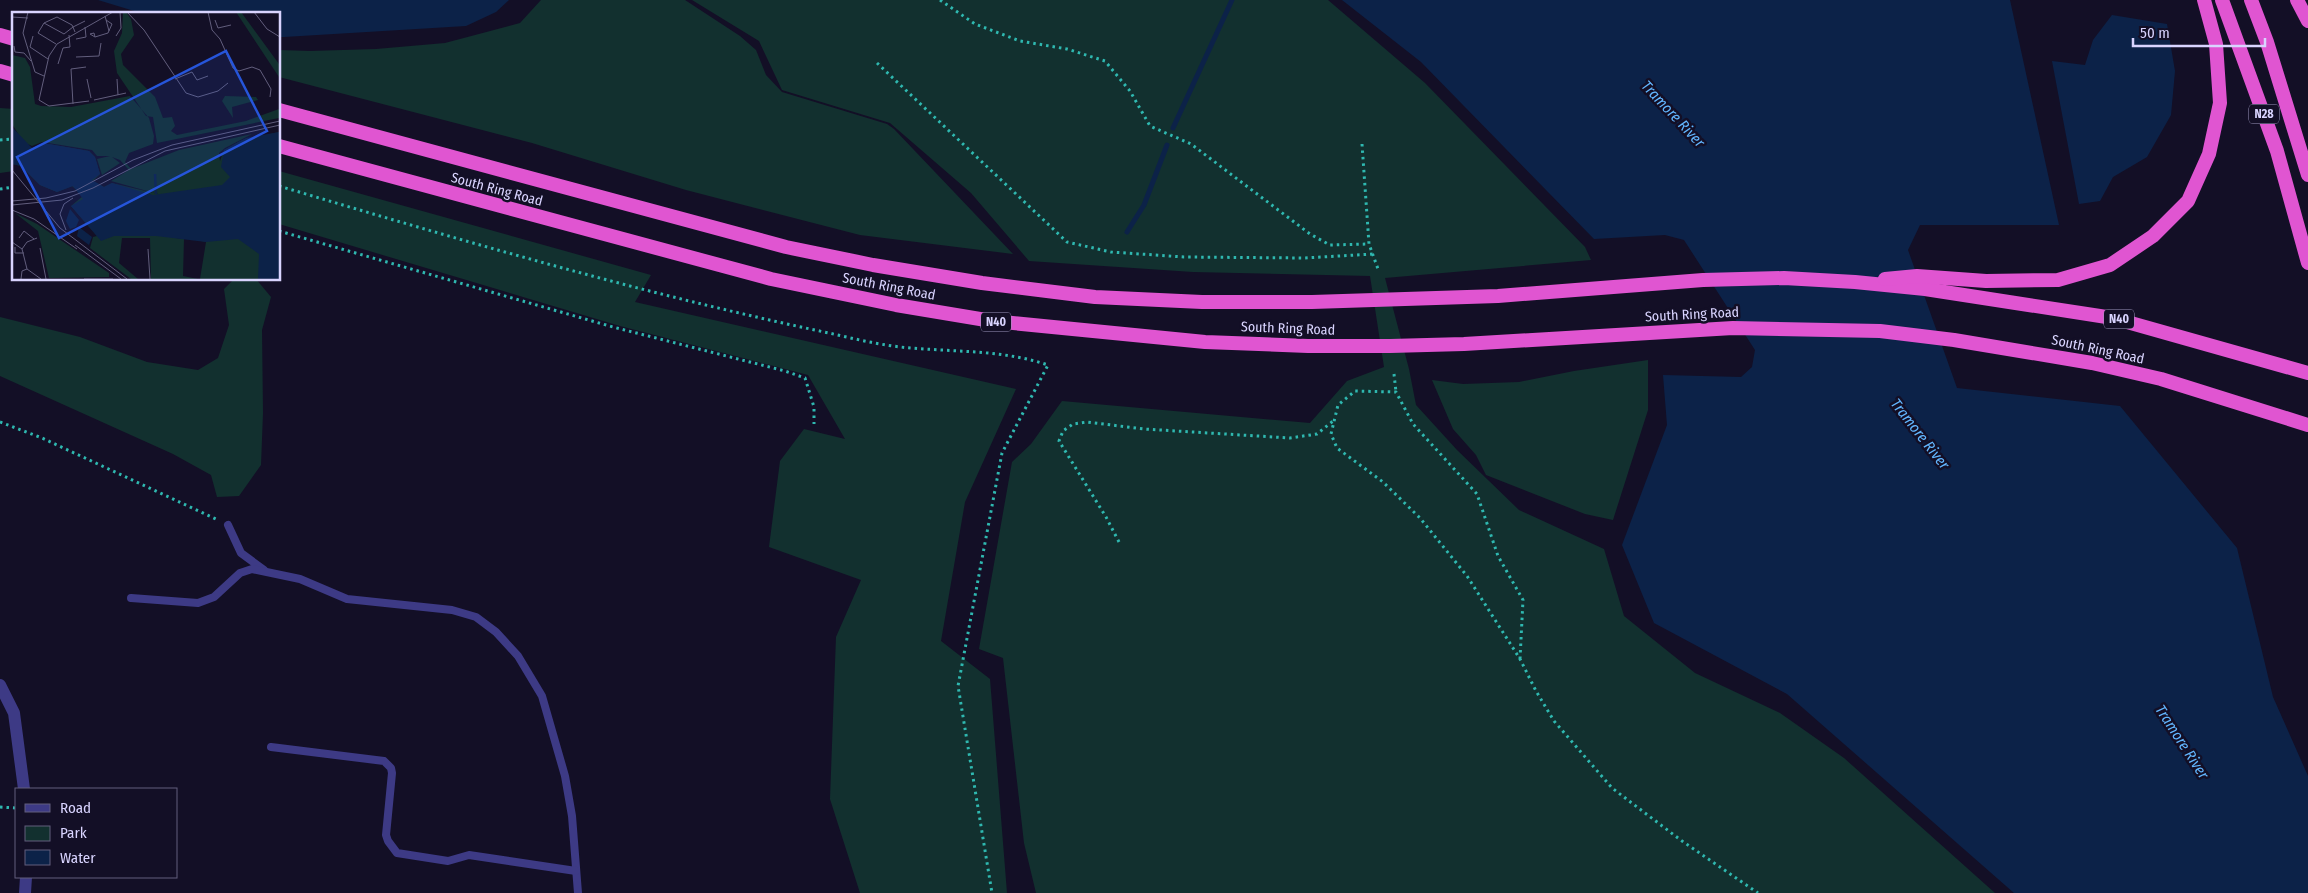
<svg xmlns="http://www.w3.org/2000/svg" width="2308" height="893" font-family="'Fira Sans Condensed',sans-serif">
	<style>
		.green { fill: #12302f }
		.water { fill: #0c2248 }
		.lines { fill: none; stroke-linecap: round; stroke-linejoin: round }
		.stream { stroke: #0c2248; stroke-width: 5 }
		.path { stroke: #2fb8b0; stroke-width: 3; stroke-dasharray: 2.5 4; stroke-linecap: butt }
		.service { stroke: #3d3a85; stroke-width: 8 }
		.minor { stroke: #3d3a85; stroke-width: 12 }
		.trunk { stroke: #e055d1; stroke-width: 14 }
		.labels { text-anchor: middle; stroke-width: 5; stroke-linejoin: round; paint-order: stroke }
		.shield { fill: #130f26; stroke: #9e99be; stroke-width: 1 }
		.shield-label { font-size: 12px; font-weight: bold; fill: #d9d4ff }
		.street-label { font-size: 14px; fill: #d9d4ff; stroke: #130f26 }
		.water-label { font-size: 15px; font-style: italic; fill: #62b6ff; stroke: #130f26 }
		.inset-river { fill: none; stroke: #0c2248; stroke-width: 2.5 }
		.inset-road { fill: none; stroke: #625e7d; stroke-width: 1 }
		.view { fill: #2655da; fill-opacity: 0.15; stroke: #2655da; stroke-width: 2.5 }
		.inset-edge { fill: none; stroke: #d9d4ff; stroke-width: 2.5 }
	</style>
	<rect width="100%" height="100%" fill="#130f26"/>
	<!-- green -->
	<g class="green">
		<path d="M541,0H685L740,36L756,50L766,75L782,92L887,124L894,129L1013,254L860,235L686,190L532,143L279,77V50L310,51L376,49L445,43L520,23Z"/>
		<path d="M692,0H1328L1425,83L1585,247L1591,260L1385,278L1409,369L1416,405L1457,450L1519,510L1604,549L1624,616L1695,673L1780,713L1844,758L1995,893H1036L1024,843L1003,658L979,649L1012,462L1031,444L1062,401L1310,423L1347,381L1384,367L1370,276L1193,272L1029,261L971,193L890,123L782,90L759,41Z"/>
		<path d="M0,108L14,109V171L0,173Z"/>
		<path d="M279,171L651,275L635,302L1016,389L965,502L941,641L990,679L1007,893H860L830,799L836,637L861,580L769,547L780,461L804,429L845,439L808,375L620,326L279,224Z"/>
		<path d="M234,279H256L271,297L262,330L263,413L261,465L239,496L217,497L211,475L173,454L0,376V317L80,337L147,362L198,370L218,358L229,325L224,289Z"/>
		<path d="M1648,360V410L1613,520L1585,514L1486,475L1476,455L1453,429L1432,380L1463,384L1519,382L1574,371Z"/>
	</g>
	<!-- water -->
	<g class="water">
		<path d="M98,0H509L496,12L466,26L284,37H279V14H144Z"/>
		<path d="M1342,0H2010L2059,225H1920L1908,250L1957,388L2120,406L2237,548L2273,697L2308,776V893H2014L1787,694L1654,623L1622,545L1667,425L1663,375L1741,377L1752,367L1755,350L1684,240L1665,235L1594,239L1421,62Z"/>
		<path d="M2112,15L2167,24L2175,71L2171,115L2147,157L2113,177L2100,201L2079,204L2052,61L2085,65L2093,40Z"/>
	</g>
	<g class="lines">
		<!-- stream -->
		<g class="stream">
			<path d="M1173,128L1232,0"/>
			<path d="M1127,232L1144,205L1167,145"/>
		</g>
		<!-- path -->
		<g class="path">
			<path d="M940,0L975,24L1020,41L1067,49L1105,61L1130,91L1150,126L1191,144L1310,234L1330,245L1369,244"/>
			<path d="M877,63L1067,242L1111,252L1184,257L1304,258L1373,254"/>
			<path d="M0,140L14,139"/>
			<path d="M1362,144L1369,244L1378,269"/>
			<path d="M279,186C460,240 643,294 829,333C855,339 884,346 911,348C957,352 1004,350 1048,365L1002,453L958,686L992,893"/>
			<path d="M0,189L14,187"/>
			<path d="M279,231L613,327L785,371L805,378L814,407V424"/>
			<path d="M1394,374L1396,392"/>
			<path d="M0,422L42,438L218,520"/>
			<path d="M1119,542L1106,517L1059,441L1063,431L1073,424L1087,422L1144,429L1290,438L1317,434L1333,421"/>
			<path d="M1520,659L1523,600L1498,556L1477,494L1413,424L1396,392L1355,391L1338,405L1331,434L1337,448L1383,482L1420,518L1467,576L1520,659L1536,691L1554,721L1612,788L1682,841L1758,893"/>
			<path d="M0,807L16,808"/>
		</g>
		<!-- service -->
		<g class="service">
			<path d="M228,525L241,553L264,570"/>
			<path d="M131,598L198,603L214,597L240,573L252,569L300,579L347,599L452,610L476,617L496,632L518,656L542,696L565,776L572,816L578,893"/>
			<path d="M271,747L384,761L391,768L392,773L386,835L388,841L397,853L448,861L469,855L576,871"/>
		</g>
		<!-- minor -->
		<g class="minor">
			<path d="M0,685L14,713L24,789"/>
			<path d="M25,893L26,877"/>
		</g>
		<!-- trunk -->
		<g class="trunk">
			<path d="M2222,0L2277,151L2308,263"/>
			<path d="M2251,0L2267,42L2308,175"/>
			<path d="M2297,0L2308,21"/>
			<path d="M0,35L14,39"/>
			<path d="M0,71L14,75"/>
			<path d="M279,110L786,247L873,265L982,283L1095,297L1202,302H1312L1498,296L1703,280L1784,278L1855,282L1925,289L2113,318L2308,373"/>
			<path d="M279,146L771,279L896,305L992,321L1205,342L1308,346H1390L1464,344L1733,328L1880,331L1954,340L2092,363L2161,379L2308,425"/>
			<path d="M1885,279L1917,276L1986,281L2058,280L2110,265L2153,236L2188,201L2209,154L2220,103L2216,44L2204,0"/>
		</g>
	</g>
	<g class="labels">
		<!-- shield labels -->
		<g class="shield">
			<rect x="2249" y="104.5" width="30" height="19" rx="4"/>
			<rect x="2104" y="309.5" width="30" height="19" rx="4"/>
			<rect x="981" y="312.5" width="30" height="19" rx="4"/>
		</g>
		<g class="shield-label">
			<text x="2264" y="118">N28</text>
			<text x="2119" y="323">N40</text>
			<text x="996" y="326">N40</text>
		</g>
		<!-- street labels -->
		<g class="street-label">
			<text transform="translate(497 189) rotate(15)" y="5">South Ring Road</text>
			<text transform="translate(889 286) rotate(11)" y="5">South Ring Road</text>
			<text transform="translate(1692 314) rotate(-3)" y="5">South Ring Road</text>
			<text transform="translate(1288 328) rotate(2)" y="5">South Ring Road</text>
			<text transform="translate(2098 349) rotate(12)" y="5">South Ring Road</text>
		</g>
		<!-- water labels -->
		<g class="water-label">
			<text transform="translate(1673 114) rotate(47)" y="5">Tramore River</text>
			<text transform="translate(1920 434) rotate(52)" y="5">Tramore River</text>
			<text transform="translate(2182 742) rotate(57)" y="5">Tramore River</text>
		</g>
	</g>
	<!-- overview -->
	<g transform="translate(12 12)">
		<rect width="268" height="268" fill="#130f26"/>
		<path d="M114,0L119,7L122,23L109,42L111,53L143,85L151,106L160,105L163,114L159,119L165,123L234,109L267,97V106L145,131L141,105L134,104L105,61L102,39L110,21L111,1ZM224,0H229L267,52V65ZM0,43L13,46L18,55L23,92L29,94L59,95L118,84L137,106L142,124L141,132L117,141L113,150L119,157L167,138L240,122L213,136L207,141L208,149L212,138L228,129L267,120V267H188L194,230L173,226L164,227H172L171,264L186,267H139L138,226H110L107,251L126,267H119L78,236L81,225L85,224L59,194L71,184L60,174L45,180L28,173L9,154L0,152V115L7,126L10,128L0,112ZM30,130L80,138L85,144H98L85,147L90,163L108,151L100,145L108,148L117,158L99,169L146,182L100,171L92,175L81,169L88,162L83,145L77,139L31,131L20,136L13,131L20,134ZM213,84L244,85L246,88L220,95L221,106L210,89ZM3,201L25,212L97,261V265L37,266L26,219Z" fill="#12302f" fill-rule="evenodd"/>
		<path d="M0,115L20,136L31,131L77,139L83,145L88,162L80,168L92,175L100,171L141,183L210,173L218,165L209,155L212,138L234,126L267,120V267H246L247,242L226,227L194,230L144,224H102L89,229L59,194L71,187L61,174L45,180L28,173L9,154L0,152ZM58,197L67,208L64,215L58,217L54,209ZM67,215L80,225L77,233L65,224Z" fill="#0c2248"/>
		<path class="inset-river" d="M143,162L144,182"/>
		<path class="inset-road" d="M16,0L11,21L23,60L32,64M115,0L132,18L174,81L186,85L206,79L216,71M196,0L200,18L208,27L221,56L227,59L240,55L248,58L259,77L258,85M242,0L255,17L268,25M93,4L97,19M0,5L16,6M203,8L206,16L219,13M32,11L26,21L44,32M63,20L61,15L60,13L45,5L32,11L52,22L61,15L73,9M21,24L18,35L36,47M104,24L109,16L108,0M83,25L78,22L82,21L83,25L96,21L100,12L94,8M64,27L74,25L73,15M2,34L3,40L12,41L19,49M64,45L87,44L89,31M46,52L51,36L58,35L57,23M75,67L79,86M105,67L106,83M163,67L180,60L185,68L196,64M82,88L114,81M77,89L37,94L27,88L37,44L45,32L101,0M61,92L59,57L74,55M0,158L48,216L115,267M0,189L34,186L63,179L121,148L160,133L268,109M0,193L50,188L81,176L153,139L268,113M0,198L22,207L65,237M54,218L48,202L52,192L61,186M7,226L12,219L22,227M0,230L10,237L15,257M63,233L109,267M3,235V241H12M28,236L34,267M10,237L15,230L25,226M136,237L138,267M9,267L10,259L15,257L29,267M72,267H101"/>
		<path class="view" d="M214,39L255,119L47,226L5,145Z"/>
		<rect width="268" height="268" class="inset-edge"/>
	</g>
	<!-- legend -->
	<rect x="15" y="788" width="162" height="90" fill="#130f26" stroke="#625e7d"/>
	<rect x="25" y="804" width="25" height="8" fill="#3d3a85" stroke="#625e7d"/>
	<text x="60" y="813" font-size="15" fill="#d9d4ff">Road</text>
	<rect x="25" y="826" width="25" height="15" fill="#12302f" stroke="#625e7d"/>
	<text x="60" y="838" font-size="15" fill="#d9d4ff">Park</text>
	<rect x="25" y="850" width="25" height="15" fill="#0c2248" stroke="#625e7d"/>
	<text x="60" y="863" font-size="15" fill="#d9d4ff">Water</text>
	<!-- scale -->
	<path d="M2133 38v8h132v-8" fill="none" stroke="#d9d4ff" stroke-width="2.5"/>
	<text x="2140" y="38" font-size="15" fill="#d9d4ff" stroke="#130f26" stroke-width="4" paint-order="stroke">50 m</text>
</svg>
